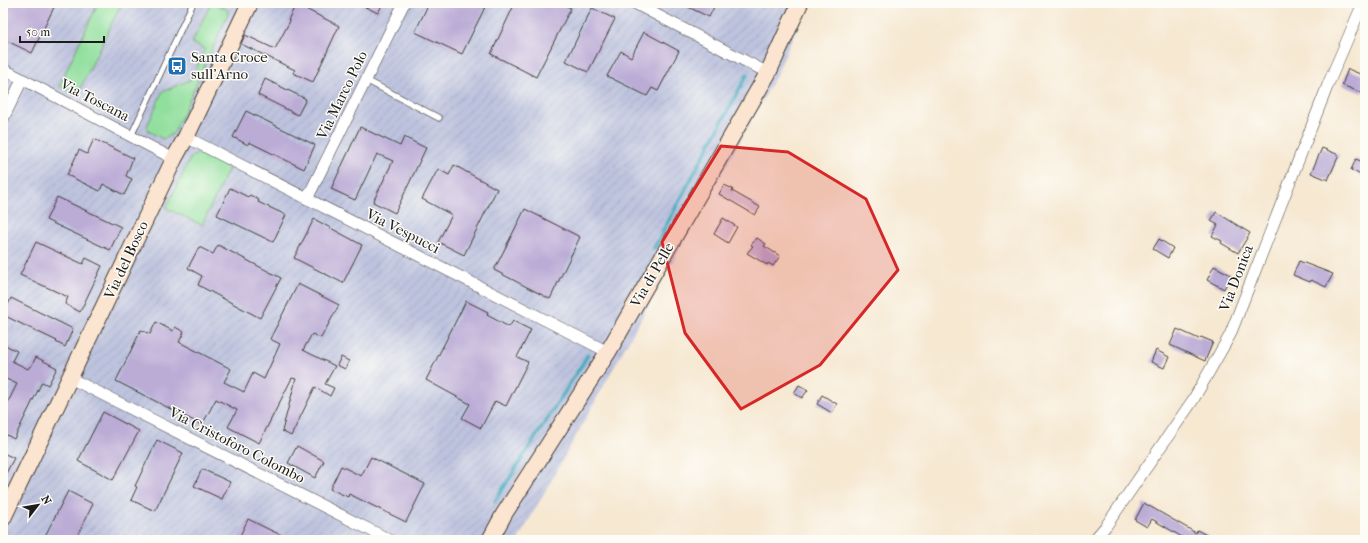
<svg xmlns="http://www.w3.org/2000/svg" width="1368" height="543" font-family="'IM FELL French Canon',serif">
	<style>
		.industrial { fill: url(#industrial-furrows) }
		.park { fill: #91df9d; stroke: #567e5c }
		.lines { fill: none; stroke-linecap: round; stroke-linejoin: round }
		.stream { stroke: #3facbd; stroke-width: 3.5 }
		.building { fill: #bbacd6 }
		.lane-casing { stroke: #3d3b37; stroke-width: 7 }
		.street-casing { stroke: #3d3b37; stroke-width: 12 }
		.secondary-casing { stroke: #3d3b37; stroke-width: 18 }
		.lane { stroke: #fff; stroke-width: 5.5 }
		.street { stroke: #fff; stroke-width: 11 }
		.secondary { stroke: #fce5d0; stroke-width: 16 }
		.marked { fill: #d62828; fill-opacity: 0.2; stroke: #d62828; stroke-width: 3; stroke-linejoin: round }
		.labels { text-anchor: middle; stroke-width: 3; stroke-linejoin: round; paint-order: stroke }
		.poi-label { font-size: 15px; fill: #1c1c1c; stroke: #fdfcf7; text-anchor: start }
		.street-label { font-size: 15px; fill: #1c1c1c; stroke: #fdfcf7 }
	</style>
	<defs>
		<pattern id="industrial-furrows" width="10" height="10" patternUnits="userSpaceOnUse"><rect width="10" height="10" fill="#bdc3de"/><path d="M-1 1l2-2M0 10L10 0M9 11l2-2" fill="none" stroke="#a2a7be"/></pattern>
	</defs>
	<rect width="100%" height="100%" fill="#fdfcf7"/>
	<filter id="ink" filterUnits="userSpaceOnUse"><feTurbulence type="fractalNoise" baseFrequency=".025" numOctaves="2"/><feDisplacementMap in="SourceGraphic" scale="8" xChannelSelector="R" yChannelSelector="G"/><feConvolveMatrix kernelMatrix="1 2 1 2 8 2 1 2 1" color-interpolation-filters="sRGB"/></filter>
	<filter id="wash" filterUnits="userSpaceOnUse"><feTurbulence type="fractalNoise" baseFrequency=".012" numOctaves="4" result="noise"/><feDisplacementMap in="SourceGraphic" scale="16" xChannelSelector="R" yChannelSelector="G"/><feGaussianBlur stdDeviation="0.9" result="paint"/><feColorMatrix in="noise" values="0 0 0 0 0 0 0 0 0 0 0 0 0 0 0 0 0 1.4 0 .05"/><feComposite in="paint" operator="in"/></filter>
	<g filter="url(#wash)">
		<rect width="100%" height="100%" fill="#f6e8d1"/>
		<!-- industrial -->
		<path class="industrial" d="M3,3H807L777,74L518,540H3Z"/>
		<!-- park -->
		<g class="park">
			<path d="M98,3H122L77,95L59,86Z"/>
			<path d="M211,3L227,9L228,14L175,131L170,136L163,139L150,132L147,130V127L162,92L192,79L205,49L192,43Z"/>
			<path d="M197,154H201L229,168L202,225L166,208L191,157Z"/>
		</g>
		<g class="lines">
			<!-- stream -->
			<g class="stream">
				<path d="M654,248L747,75"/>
				<path d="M495,501L588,355"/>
			</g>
		</g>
		<g id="blocks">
			<!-- building -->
			<g class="building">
				<path d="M3,3H56L32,53L3,39Z"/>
				<path d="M357,3H383L378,13Z"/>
				<path d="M429,3H487L462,54L415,32Z"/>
				<path d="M515,3H560L571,8L536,77L491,54Z"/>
				<path d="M680,3H716L709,17Z"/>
				<path d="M296,4L339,26L313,82L293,73L295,70L241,44L245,35L275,49L290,21L288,20Z"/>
				<path d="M592,8L615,19L588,72L566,61Z"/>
				<path d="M644,32L679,51L658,91L652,88L647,96L607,76L621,51L631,57Z"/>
				<path d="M1348,69L1365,76V84L1362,93L1342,85Z"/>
				<path d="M265,79L306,99L298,115L258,95Z"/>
				<path d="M246,111L315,145L304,169L249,142L248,145L233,137Z"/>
				<path d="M360,127L400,146L404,137L426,148L395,213L373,202L393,161L377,154L355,200L331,189Z"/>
				<path d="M94,139L133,158L126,176L132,179L124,195L103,184L100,191L67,175L79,150L87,154Z"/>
				<path d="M1322,148L1339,155L1328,180L1311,173Z"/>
				<path d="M1356,159L1365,163V169L1363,176L1351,170Z"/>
				<path d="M454,165L497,189L464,255L438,242L452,215L422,199L438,169L449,175Z"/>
				<path d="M724,185L733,189L732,191L760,207L755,215L719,194Z"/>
				<path d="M230,188L248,197L250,195L259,200L258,202L286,215L273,242L217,215Z"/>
				<path d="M57,197L121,227L110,250L46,220Z"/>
				<path d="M525,209L580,237L550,299L494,270Z"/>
				<path d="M1216,212L1250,233L1238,253L1221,243L1222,241L1212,236L1218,225L1211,221Z"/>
				<path d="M723,218L737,227L728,243L714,234Z"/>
				<path d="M314,219L362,245L343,283L294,258Z"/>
				<path d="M757,238L766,244L764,246L780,256L773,266L768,263L767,265L747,253L753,246L751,245Z"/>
				<path d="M1159,239L1173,248L1168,258L1153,249Z"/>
				<path d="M36,242L83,264L86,258L102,266L80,312L65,304L68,297L20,275Z"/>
				<path d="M218,245L281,278L260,318L198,285L202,276L188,268L199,247L213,254Z"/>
				<path d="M1299,261L1333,274L1326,287L1311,280L1310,282L1293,275Z"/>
				<path d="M1214,266L1231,275L1224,289L1207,280Z"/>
				<path d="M298,284L339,305L321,338L312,334L303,350L335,366L325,384L334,388L330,396L315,387L291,436L282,431L296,379L292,378L259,443L228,427L237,410L216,399L202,425L116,381L141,330L150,334L156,322L173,331L175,327L184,332L179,342L231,369L224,382L244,392L253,373L264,379L280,344L270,339Z"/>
				<path d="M11,298L73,329L65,347L56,342L57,341L3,315Z"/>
				<path d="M466,301L488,312L487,315L509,327L513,321L531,330L517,357L528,362L506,406L495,401L481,428L462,418L470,404L426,380Z"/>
				<path d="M1177,329L1199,339L1201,337L1213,342L1205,361L1170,345Z"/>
				<path d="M3,344L17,351L12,361L28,369L30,366L31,367L36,357L57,368L48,385L42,382L14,439L3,433V412L17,384L4,378L3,381Z"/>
				<path d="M1156,350L1169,357L1164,368L1151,362Z"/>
				<path d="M341,357L349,361L345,369L337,365Z"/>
				<path d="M799,385L808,390L802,398L794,393Z"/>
				<path d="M822,395L837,404L832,413L817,404Z"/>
				<path d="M103,412L139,431L113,480L78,461Z"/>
				<path d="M157,440L183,453L155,511L131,500L137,487L135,486Z"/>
				<path d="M297,446L324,461L315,478L288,463Z"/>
				<path d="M3,453L14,458L3,479Z"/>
				<path d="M371,457L425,484L406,522L349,494L348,497L330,489L341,466L361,476Z"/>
				<path d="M202,469L230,482L222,499L194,486Z"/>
				<path d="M68,491L93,504L75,540H43Z"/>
				<path d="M1144,503L1196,533L1197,530L1216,540H1187L1152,519L1147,527L1135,520Z"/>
				<path d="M248,519L268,529L292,540H238Z"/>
			</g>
		</g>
	</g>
	<g filter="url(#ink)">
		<use href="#blocks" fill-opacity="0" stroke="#3d3b37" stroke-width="1"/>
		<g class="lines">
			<!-- lane casing -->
			<g class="lane-casing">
				<g id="lane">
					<path d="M366,80L439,118"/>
					<path d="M131,136L193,3"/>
				</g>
			</g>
			<!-- street casing -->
			<g class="street-casing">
				<g id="street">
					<path d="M634,3L768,73"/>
					<path d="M3,69L174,159"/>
					<path d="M3,119L22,80"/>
					<path d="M186,137L608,352"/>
					<path d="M307,199L404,3"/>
					<path d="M70,378L390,540"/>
					<path d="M1094,540L1106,526L1193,400L1230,335L1329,82L1363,3"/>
				</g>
			</g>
			<!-- secondary casing -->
			<g class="secondary-casing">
				<g id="secondary">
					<path d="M3,518L174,159L186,137L250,3"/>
					<path d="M490,540L504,514L608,352L768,73L800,3"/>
				</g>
			</g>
			<!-- lane -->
			<use href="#lane" class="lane"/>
			<!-- street -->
			<use href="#street" class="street"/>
			<!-- secondary -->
			<use href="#secondary" class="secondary"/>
		</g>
	</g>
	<!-- marked area -->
	<path class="marked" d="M721,146L788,152L866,199L898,270L820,365L741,409L685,333L662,242Z"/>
	<!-- icons -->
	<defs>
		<g id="bus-square" transform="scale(1)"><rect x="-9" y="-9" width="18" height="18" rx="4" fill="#1f6fb2" stroke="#fdfcf7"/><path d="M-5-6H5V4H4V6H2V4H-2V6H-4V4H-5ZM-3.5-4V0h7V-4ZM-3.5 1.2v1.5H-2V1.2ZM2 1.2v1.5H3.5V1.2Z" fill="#fff"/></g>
	</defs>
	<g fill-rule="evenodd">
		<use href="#bus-square" x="177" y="66"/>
	</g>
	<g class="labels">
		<!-- poi labels -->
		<g class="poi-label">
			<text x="191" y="62">Santa Croce<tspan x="191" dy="17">sull'Arno</tspan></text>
		</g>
		<!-- street labels -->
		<g class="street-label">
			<text transform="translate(342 95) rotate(-64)" y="5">Via Marco Polo</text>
			<text transform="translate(95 100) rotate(27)" y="5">Via Toscana</text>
			<text transform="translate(403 231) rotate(27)" y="5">Via Vespucci</text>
			<text transform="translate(126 260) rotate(-65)" y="5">Via del Bosco</text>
			<text transform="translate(652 275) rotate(-60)" y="5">Via di Pelle</text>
			<text transform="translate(1236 278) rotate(-69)" y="5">Via Donica</text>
			<text transform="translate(237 445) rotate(27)" y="5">Via Cristoforo Colombo</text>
		</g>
	</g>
	<!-- margin -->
	<rect width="1368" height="543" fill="none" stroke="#fdfcf7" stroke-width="16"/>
	<!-- north arrow -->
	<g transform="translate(38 505) rotate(59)" stroke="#fdfcf7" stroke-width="3" paint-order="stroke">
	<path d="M0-3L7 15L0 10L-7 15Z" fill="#1c1c1c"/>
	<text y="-6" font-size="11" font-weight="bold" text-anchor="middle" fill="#1c1c1c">N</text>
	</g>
	<!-- scale -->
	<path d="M20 36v6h84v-6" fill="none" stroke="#1c1c1c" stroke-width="2"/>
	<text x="26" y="36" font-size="12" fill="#1c1c1c" stroke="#fdfcf7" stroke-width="3" paint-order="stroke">50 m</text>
</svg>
